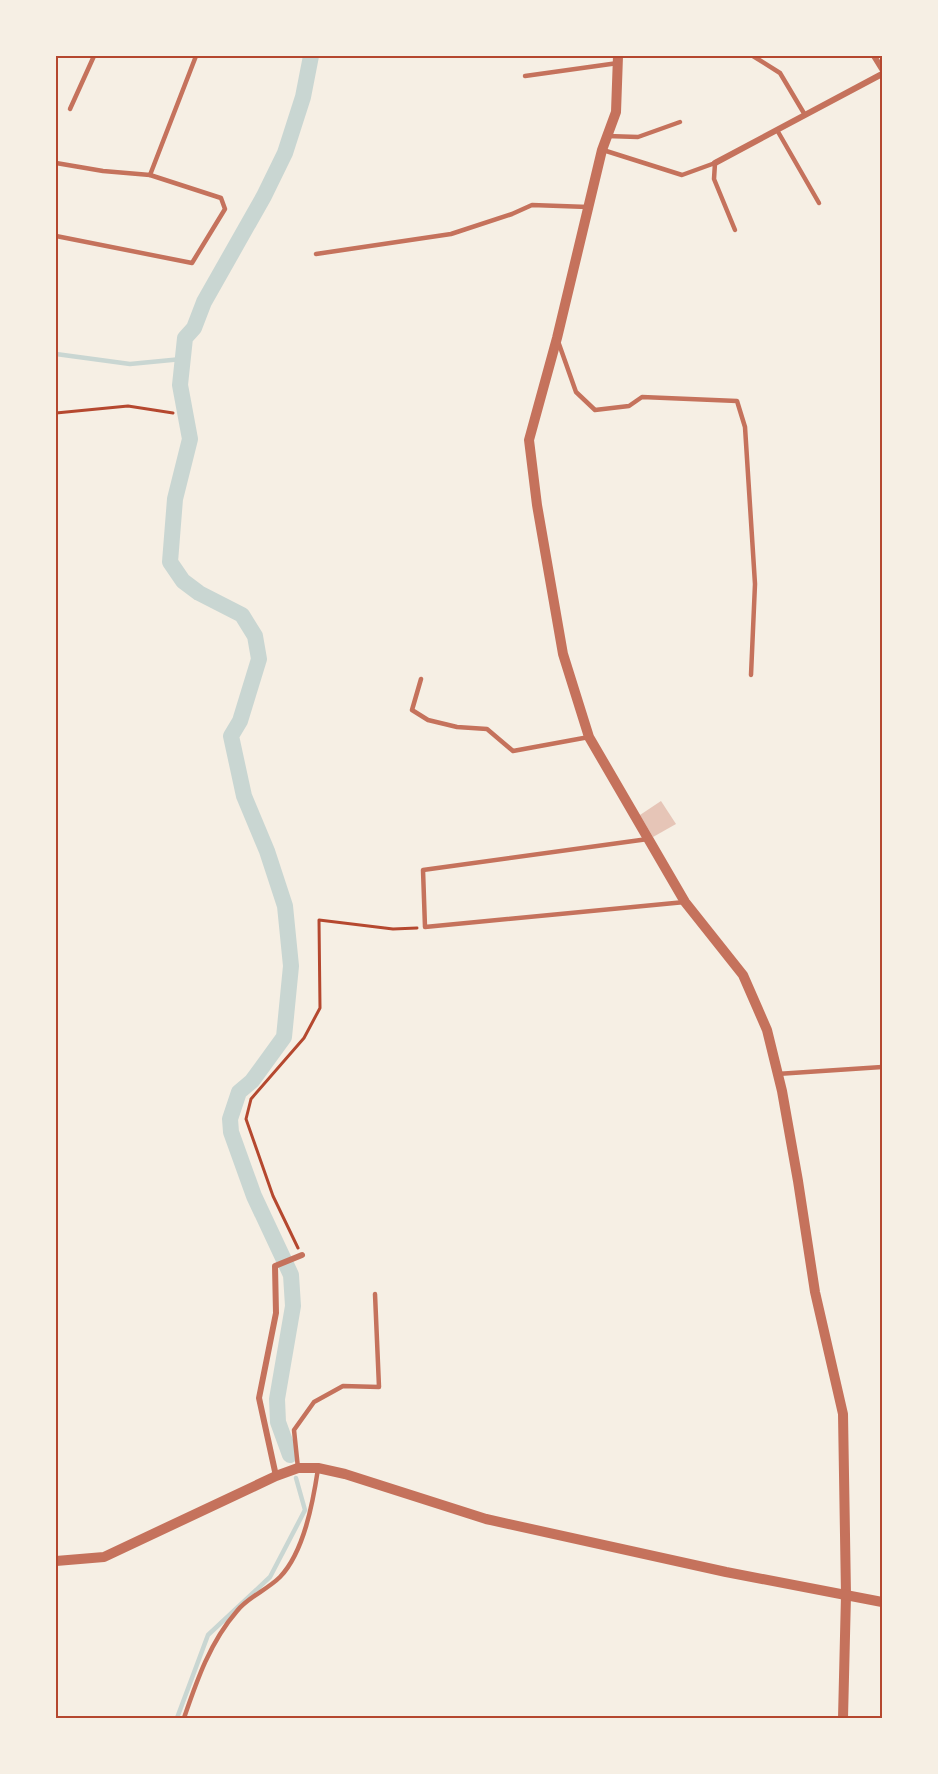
<svg xmlns="http://www.w3.org/2000/svg" width="938" height="1774" font-family="Montserrat,sans-serif">
	<style>
		.lines { fill: none; stroke-linecap: round; stroke-linejoin: round }
		.stream { stroke: #c9d6d2; stroke-width: 4.5 }
		.canal { stroke: #c9d6d2; stroke-width: 16 }
		.building { fill: #e6c5b7 }
		.path { stroke: #b5482f; stroke-width: 3 }
		.service { stroke: #c5725c; stroke-width: 4.5 }
		.minor { stroke: #c5725c; stroke-width: 6 }
		.tertiary { stroke: #c5725c; stroke-width: 10 }
		.neatline { fill: none; stroke: #b5482f; stroke-width: 2 }
	</style>
	<rect width="100%" height="100%" fill="#f6efe4"/>
	<g class="lines">
		<!-- stream -->
		<g class="stream">
			<path d="M56,354L130,364L182,359"/>
			<path d="M177,1718L208,1635L270,1577L305,1510L296,1478"/>
		</g>
		<!-- canal -->
		<path class="canal" d="M290,1455L278,1422L277,1399L293,1306L291,1275L254,1196L231,1132L230,1119L239,1092L252,1081L284,1037L291,966L285,906L267,851L244,796L231,736L240,721L259,659L255,636L242,615L199,593L183,581L170,562L175,499L190,439L180,385L185,338L194,328L204,302L264,196L285,153L303,97L311,56"/>
	</g>
	<!-- building -->
	<path class="building" d="M661,801L676,824L653,837L640,815Z"/>
	<g class="lines">
		<!-- path -->
		<g class="path">
			<path d="M56,413L128,406L173,413"/>
			<path d="M298,1248L273,1196L246,1119L251,1099L304,1038L320,1008L319,920L393,929L417,928"/>
		</g>
		<!-- service -->
		<g class="service">
			<path d="M753,56L780,73L805,115"/>
			<path d="M525,76L618,63"/>
			<path d="M70,109L94,56"/>
			<path d="M777,130L819,203"/>
			<path d="M607,136L638,137L680,122"/>
			<path d="M603,150L682,175L715,163L714,179L735,230"/>
			<path d="M56,163L103,171L150,175L196,56"/>
			<path d="M56,236L192,263L225,209L221,198L150,175"/>
			<path d="M316,254L451,234L512,214L532,205L588,207"/>
			<path d="M559,344L576,392L595,410L629,406L642,397L737,401L745,427L755,584L751,675"/>
			<path d="M421,679L412,710L428,720L457,727L487,729L513,751L589,737"/>
			<path d="M648,839L423,870L425,927L685,902"/>
			<path d="M777,1074L882,1067"/>
			<path d="M298,1468L294,1430L314,1402L343,1386L379,1387L375,1294"/>
			<path d="M184,1718C197,1680 210,1642 237,1611C248,1597 267,1590 280,1577C304,1552 313,1502 318,1469"/>
		</g>
		<!-- minor -->
		<g class="minor">
			<path d="M874,56L882,69"/>
			<path d="M715,163L882,74"/>
			<path d="M276,1476L259,1398L276,1313L275,1266L302,1255"/>
		</g>
		<!-- tertiary -->
		<g class="tertiary">
			<path d="M618,56L616,112L602,150L557,338L529,440L537,505L563,654L589,737L685,902L743,975L767,1030L782,1091L798,1181L815,1292L843,1414L846,1595L843,1718"/>
			<path d="M56,1561L104,1557L276,1476L298,1468H318L345,1474L486,1519L726,1572L882,1602"/>
		</g>
	</g>
	<!-- border -->
	<rect width="938" height="1774" fill="none" stroke="#f6efe4" stroke-width="114"/>
	<rect x="57" y="57" width="824" height="1660" class="neatline"/>
</svg>
